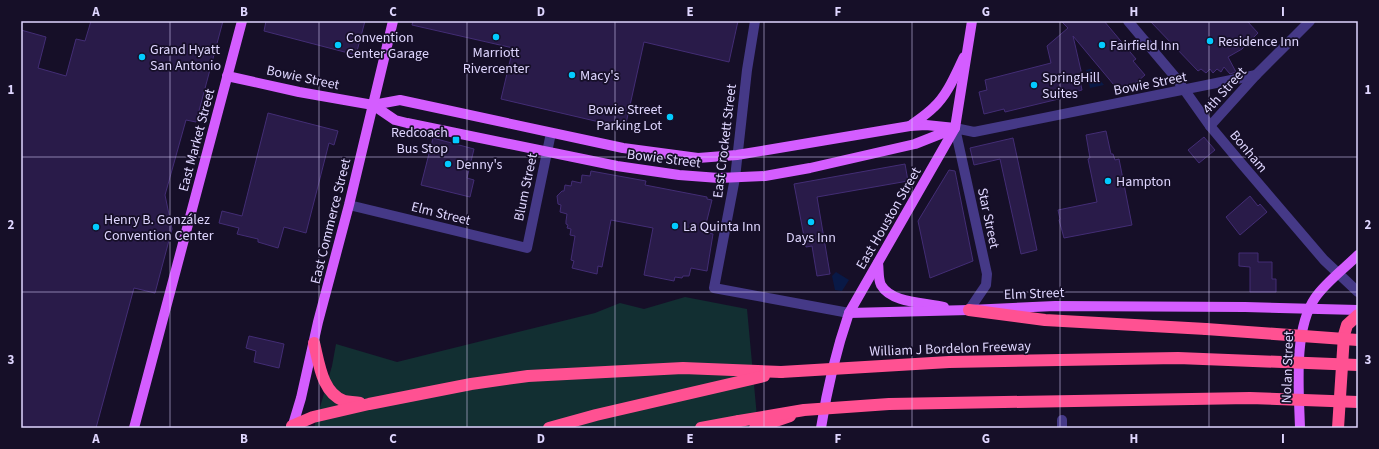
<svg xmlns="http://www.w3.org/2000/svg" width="1379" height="449" font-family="'Source Sans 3',sans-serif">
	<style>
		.green { fill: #122f32 }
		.water { fill: #091946 }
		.building { fill: #291b49; stroke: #432d75 }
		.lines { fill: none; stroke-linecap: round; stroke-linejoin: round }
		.minor { stroke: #453987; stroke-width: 10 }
		.major { stroke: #d45dff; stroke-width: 10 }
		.highway { stroke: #ff5192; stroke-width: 12 }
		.highway-bridge { stroke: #ff5192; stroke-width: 12 }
		.grid { fill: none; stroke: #dfd6ff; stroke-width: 1; stroke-opacity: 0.55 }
		.poi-dot { fill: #02cbff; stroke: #160f28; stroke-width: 1.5 }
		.labels { text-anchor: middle; stroke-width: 3.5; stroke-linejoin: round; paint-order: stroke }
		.poi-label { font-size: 14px; fill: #dfd6ff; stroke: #160f28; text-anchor: start }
		.street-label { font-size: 14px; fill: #dfd6ff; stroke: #160f28 }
		.neatline { fill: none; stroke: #dfd6ff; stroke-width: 1.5 }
		.grid-label { font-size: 13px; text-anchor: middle; font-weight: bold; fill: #dfd6ff }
	</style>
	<rect width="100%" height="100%" fill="#160f28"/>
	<!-- green -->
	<path class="green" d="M685,297L747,309L758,428H314L332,366L336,344L397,362L595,313L620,303L644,309Z"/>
	<!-- water -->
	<g class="water">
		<path d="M1090,69H1091L1104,85L1090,88L1086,70Z"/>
		<path d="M836,272L849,280L842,291L835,290L832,276Z"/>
	</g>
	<!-- building -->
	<g class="building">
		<path d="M91,21H223L196,122L186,120L165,195L172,229L155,293L134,288L96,428H21V30L46,37L38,68L66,76L76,39L85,41Z"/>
		<path d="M266,21H365L356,55L264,31Z"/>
		<path d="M413,21H738L729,62L644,42L625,128L501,99L513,48L412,25Z"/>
		<path d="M1061,21H1104L1136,59L1133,61L1145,75L1131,87L1128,84L1119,91L1073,36L1082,75L1079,76L1082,90L1071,93V96L1005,112L1004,109L984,114L979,92L987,90L985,80L1051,63L1047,46L1068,28Z"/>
		<path d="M1150,21H1247L1258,33L1242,49L1228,57L1236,72L1230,74L1224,67L1221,72L1217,69L1213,73L1210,69L1206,73L1201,69L1198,71Z"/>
		<path d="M268,113L338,131L334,145L329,143L306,233L284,227L278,248L258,242V239L237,234L239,228L219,223L222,211L242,216Z"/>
		<path d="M1106,131L1111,154H1113L1115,160L1119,159L1132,225L1064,238L1059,220L1060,219L1058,210L1097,202L1088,159L1090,158L1086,135Z"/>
		<path d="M1204,137L1215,150L1199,163L1188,150Z"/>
		<path d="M433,138L474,149L467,178L474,180L470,197L421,185Z"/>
		<path d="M1013,138L1037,250L1021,254L1000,159L974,165L970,148Z"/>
		<path d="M905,164L908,181L817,197L830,274L817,276L812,246L806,247L794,184Z"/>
		<path d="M949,170L955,171L973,261L930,278L918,221Z"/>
		<path d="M591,171L646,181L645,185L707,197V199L712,200L704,232L713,234L707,271L691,268L689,276H683L682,278L675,277L674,281L644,275L653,228L611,220L602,267L598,266L597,274L572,268L574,261L571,260L575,236L570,235L571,229L567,228L568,225L566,224V221L567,214L560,212L561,205L558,204L557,196L562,191H564L565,185L571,186L572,181L581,183L582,175L590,176Z"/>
		<path d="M1250,196L1258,206L1260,204L1267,212L1240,235L1226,217Z"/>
		<path d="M1239,253H1258V262H1272V279H1276V292H1250V267L1239,266Z"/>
		<path d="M249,336L284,344L279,368L254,362L256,351L246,348Z"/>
	</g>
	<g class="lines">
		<!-- minor -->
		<g class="minor">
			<path d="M755,21L747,70L735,178L714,288L849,313"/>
			<path d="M1128,21L1176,78L1210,126L1241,163L1324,260L1358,292"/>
			<path d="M1210,126L1256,75L1310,21"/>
			<path d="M349,205L527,248L551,133"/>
			<path d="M969,310L986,285L987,274L955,128L974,132L1256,75"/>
			<path d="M1062,420V428"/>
		</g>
		<!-- major -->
		<g class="major">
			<path d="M227,76L299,92L373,105L400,100L623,148L698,158L737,155L910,126L926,125L955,128"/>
			<path d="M373,105L395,120L407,123L617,166L679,175L719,178L765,176L810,168L915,144L953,129"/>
			<path d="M910,126C918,120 927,114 934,107C948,94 956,73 964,57"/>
			<path d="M878,263C879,270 878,279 881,285C892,304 926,302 944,307"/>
			<path d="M849,313L969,310L1055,306L1245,307L1358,310"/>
			<path d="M134,428L242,21"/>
			<path d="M292,428L301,398L318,322L349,205L393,21"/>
			<path d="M821,428C827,389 836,351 849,313L955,128L972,21"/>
			<path d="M1300,428C1299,391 1293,330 1315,298C1325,283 1345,268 1358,255"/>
		</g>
		<!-- highway -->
		<g class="highway">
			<path d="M969,310L1045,320L1206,329"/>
			<path d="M314,343C319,363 322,393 344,401C349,402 355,402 360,403"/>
			<path d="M292,426L313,417L369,404L471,384L528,376L683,368L781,372"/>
			<path d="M549,428L596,415L764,376"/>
			<path d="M701,428L739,421"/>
			<path d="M755,428L790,416"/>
			<path d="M1338,428L1344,335L1347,325L1358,315"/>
		</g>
		<!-- highway-bridge -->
		<g class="highway-bridge">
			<path d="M1206,329L1358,340"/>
			<path d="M781,372L949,362L1178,358L1358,365"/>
			<path d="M739,421L804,410L889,404L1250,398L1358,402"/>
		</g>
	</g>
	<!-- grid -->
	<path class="grid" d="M170,21V428M319,21V428M467,21V428M615,21V428M764,21V428M912,21V428M1060,21V428M1209,21V428M21,157H1358M21,292H1358"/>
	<!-- markers -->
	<g class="poi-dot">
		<circle cx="496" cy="37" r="4"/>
		<circle cx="1210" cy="41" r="4"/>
		<circle cx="338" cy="45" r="4"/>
		<circle cx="1102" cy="45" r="4"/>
		<circle cx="142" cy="57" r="4"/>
		<circle cx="572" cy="75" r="4"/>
		<circle cx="1034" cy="85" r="4"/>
		<circle cx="670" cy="117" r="4"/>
		<rect x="452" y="136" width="8" height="8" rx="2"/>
		<circle cx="448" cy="164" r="4"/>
		<circle cx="1108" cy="181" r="4"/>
		<circle cx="811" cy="222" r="4"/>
		<circle cx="675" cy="226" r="4"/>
		<circle cx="96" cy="227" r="4"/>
	</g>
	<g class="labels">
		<!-- poi labels -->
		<g class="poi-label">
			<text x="346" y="42">Convention<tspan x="346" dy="16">Center Garage</tspan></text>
			<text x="1218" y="46">Residence Inn</text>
			<text x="1110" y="50">Fairfield Inn</text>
			<text x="150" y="54">Grand Hyatt<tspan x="150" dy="16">San Antonio</tspan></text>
			<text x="496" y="57" text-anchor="middle">Marriott<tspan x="496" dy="16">Rivercenter</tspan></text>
			<text x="580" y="80">Macy's</text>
			<text x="1042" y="82">SpringHill<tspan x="1042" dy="16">Suites</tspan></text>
			<text x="662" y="114" text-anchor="end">Bowie Street<tspan x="662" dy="16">Parking Lot</tspan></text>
			<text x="448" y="137" text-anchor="end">Redcoach<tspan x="448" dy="16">Bus Stop</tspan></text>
			<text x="456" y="169">Denny's</text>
			<text x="1116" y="186">Hampton</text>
			<text x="104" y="224">Henry B. González<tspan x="104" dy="16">Convention Center</tspan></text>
			<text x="683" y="231">La Quinta Inn</text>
			<text x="811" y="242" text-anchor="middle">Days Inn</text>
		</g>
		<!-- street labels -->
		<g class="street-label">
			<text transform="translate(303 77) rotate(12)" y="5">Bowie Street</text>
			<text transform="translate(1150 83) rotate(-11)" y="5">Bowie Street</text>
			<text transform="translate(1224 90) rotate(-48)" y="5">4th Street</text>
			<text transform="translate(196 140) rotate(-75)" y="5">East Market Street</text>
			<text transform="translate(724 141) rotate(-83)" y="5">East Crockett Street</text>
			<text transform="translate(1249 151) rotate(50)" y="5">Bonham</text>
			<text transform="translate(664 158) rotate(7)" y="5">Bowie Street</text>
			<text transform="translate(525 187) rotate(-78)" y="5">Blum Street</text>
			<text transform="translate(441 213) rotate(14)" y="5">Elm Street</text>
			<text transform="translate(888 218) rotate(-60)" y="5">East Houston Street</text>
			<text transform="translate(989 218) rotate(78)" y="5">Star Street</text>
			<text transform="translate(330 221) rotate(-76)" y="5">East Commerce Street</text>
			<text transform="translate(1034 293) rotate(-2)" y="5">Elm Street</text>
			<text transform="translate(950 348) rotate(-2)" y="5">William J Bordelon Freeway</text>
			<text transform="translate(1287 367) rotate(-88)" y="5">Nolan Street</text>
		</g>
	</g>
	<!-- border -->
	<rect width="1379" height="449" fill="none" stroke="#160f28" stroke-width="44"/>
	<rect x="22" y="22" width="1335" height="405" class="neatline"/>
	<g class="grid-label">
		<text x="96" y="16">A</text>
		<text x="244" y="16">B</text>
		<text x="393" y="16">C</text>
		<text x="541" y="16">D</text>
		<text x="690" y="16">E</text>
		<text x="838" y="16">F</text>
		<text x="986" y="16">G</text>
		<text x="1134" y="16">H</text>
		<text x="1283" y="16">I</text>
		<text x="11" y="94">1</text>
		<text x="1368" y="94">1</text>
		<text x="11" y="229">2</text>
		<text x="1368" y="229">2</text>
		<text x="11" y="364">3</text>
		<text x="1368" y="364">3</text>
		<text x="96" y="443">A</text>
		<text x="244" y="443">B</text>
		<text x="393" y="443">C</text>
		<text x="541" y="443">D</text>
		<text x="690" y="443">E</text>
		<text x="838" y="443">F</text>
		<text x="986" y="443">G</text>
		<text x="1134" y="443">H</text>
		<text x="1283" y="443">I</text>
	</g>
</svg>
